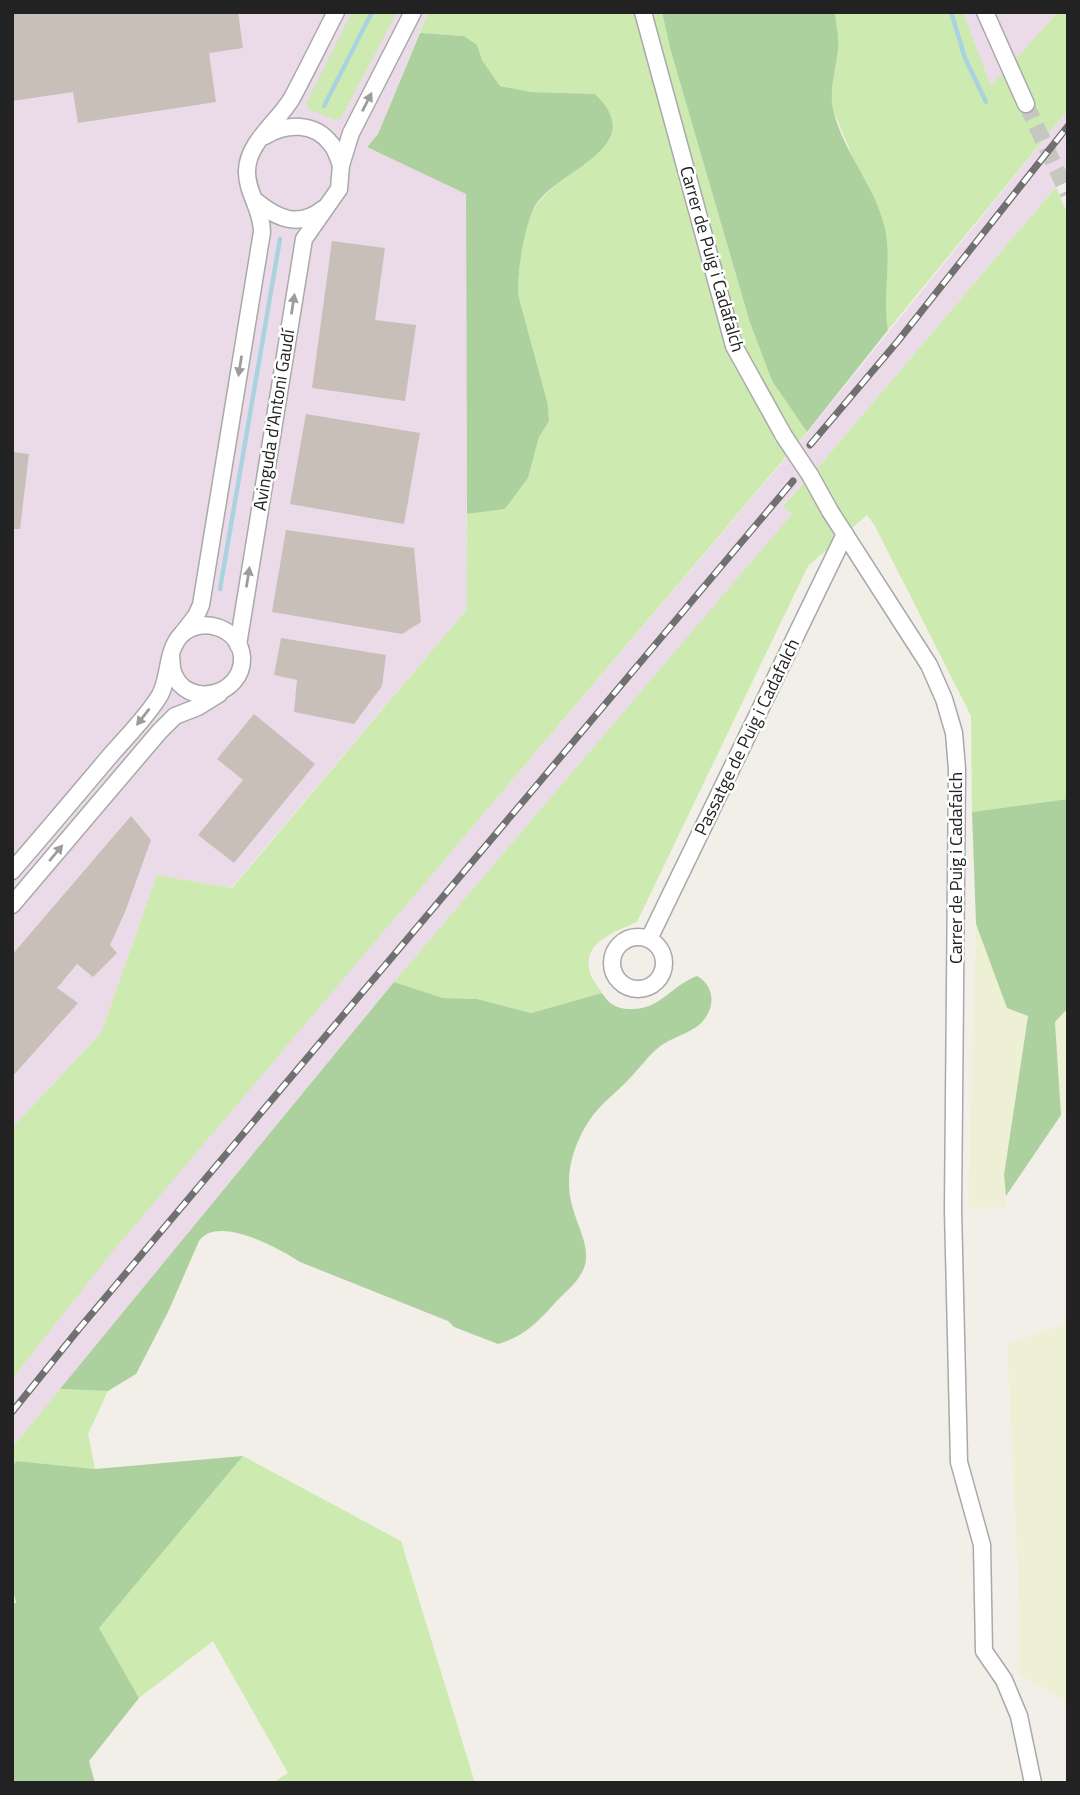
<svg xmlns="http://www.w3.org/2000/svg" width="1080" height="1795" font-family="'Titillium Web',sans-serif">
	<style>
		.industrial { fill: #ebdbe8 }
		.farmland { fill: #eef0d5 }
		.grass { fill: #cdebb0 }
		.forest { fill: #add19e }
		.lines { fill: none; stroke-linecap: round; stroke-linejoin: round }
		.stream { stroke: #aad3df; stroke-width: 4.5 }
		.building { fill: #c7bfb8 }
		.minor-tunnel { stroke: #c8c6c1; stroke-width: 16; stroke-dasharray: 16 8; stroke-linecap: butt }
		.minor-casing { stroke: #a9a9a9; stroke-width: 19 }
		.minor { stroke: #fff; stroke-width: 16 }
		.rail-casing { stroke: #707070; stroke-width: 7 }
		.rail { stroke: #fff; stroke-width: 4.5; stroke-dasharray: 13; stroke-linecap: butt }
		.minor-bridge-casing { stroke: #a9a9a9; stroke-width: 19; stroke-linecap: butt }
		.minor-bridge { stroke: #fff; stroke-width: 16 }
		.oneway { fill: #9c9c9c }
		.labels { text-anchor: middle; stroke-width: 5; stroke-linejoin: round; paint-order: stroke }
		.street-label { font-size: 18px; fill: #222; stroke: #fff }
	</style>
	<rect width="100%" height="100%" fill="#f2efe9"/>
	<!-- industrial -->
	<g class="industrial">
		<path d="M12,12H428L378,134L367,146L466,194L467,609L231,888L157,875L101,1033L12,1128Z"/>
		<path d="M963,12H1058L991,87Z"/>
		<path d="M1068,110V171L1056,187L826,458L783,505L793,514L394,982L12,1448V1379L112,1251L807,433Z"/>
	</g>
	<!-- farmland -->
	<g class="farmland">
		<path d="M976,924L1007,1008L1028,1015L1004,1175L1006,1207H968Z"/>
		<path d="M1068,1008V1112L1061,1115L1055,1021Z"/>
		<path d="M1068,1322V1702L1020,1675V1619L1007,1344Z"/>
	</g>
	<!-- grass -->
	<g class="grass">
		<path d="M352,12H397L341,118L335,120L308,109L307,102Z"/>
		<path d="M428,12H662L670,48L750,323L772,381L807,432L113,1251L12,1379V1128L101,1033L157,875L232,888L467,609V514L505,509L528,478L539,437L549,420L548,405L518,294C518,272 523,225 535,207C545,193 559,182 572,173L595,94L531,92L500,86L482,60L477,45L464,36L420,33Z"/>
		<path d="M835,12H963L991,86L1058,12H1068V110L888,330L885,314V279L857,167L833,110L831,93L838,46Z"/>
		<path d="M1056,187L1068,215V799L972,812L971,716L875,526L867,515L808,566L637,922C617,931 584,941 589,969C590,977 598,986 602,993L531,1013L477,999L443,998L394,982L792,514L783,506L826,458Z"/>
		<path d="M60,1389L108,1391L88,1434L95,1469L17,1461L12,1466V1448Z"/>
		<path d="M243,1456L401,1541L475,1783H272L288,1773L213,1641L139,1698L98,1628Z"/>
	</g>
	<!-- forest -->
	<g class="forest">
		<path d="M662,12H835C836,25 839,37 838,49C836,71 828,91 834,113C845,155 876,187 885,229C892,262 882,296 888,330L807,432L772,381L750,323L670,48Z"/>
		<path d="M420,33L464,36L477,45L482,60L500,86L531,92L595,94C653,150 551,170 533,210C523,233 518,269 518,294L548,405L549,421L539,437L528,478L505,509L467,514L466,194L367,147L378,134Z"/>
		<path d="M1068,799V1008L1055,1022L1061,1115L1006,1196L1004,1175L1028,1016L1007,1008L976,924L972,812Z"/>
		<path d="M697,976C712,984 716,1002 706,1017C696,1033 672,1036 658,1048C647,1057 639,1069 629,1079C616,1093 599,1105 589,1121C571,1148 563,1181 574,1212C579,1229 591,1250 584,1268C578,1283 563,1294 553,1305C537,1323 523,1337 498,1344L454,1327L448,1321L300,1262C279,1248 217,1214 199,1241L169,1310L136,1374L108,1391L60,1389L394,982L443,998L477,999L531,1013L602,993C609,1004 617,1009 629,1009C659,1011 672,985 697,976Z"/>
		<path d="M243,1456L99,1628L139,1698L89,1761L95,1783H12V1606L16,1602L12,1587V1466L17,1461L95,1469Z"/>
	</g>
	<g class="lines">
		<!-- stream -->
		<g class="stream">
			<path d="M951,12L965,58L986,102"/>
			<path d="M324,106L372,12"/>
			<path d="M220,589L280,239"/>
		</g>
	</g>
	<!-- building -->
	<g class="building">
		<path d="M12,12H238L243,48L209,53L216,102L78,123L73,92L12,101Z"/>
		<path d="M332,241L385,248L375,320L416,325L405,401L312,388Z"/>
		<path d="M306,414L420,433L404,524L290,504Z"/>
		<path d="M12,452L29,454L20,529H12Z"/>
		<path d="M286,530L414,548L421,622L402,634L272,612Z"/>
		<path d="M281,638L386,655L382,686L354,724L294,712L297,680L274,675Z"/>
		<path d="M254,714L315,764L234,863L198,835L243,780L217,759Z"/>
		<path d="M131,816L151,840L125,912L110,945L117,953L93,977L77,964L57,988L78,1003L12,1077V955Z"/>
	</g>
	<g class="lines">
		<!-- minor-tunnel -->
		<path class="minor-tunnel" d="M1026,104L1068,194"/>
		<!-- minor casing -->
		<g class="minor-casing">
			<g id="minor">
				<path d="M643,12L734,346L784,436"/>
				<path d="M985,12L1026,104"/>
				<path d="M265,136C286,123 315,122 331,144C336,149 338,158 341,165"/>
				<path d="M257,202C278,219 299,228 323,209"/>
				<path d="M810,475L830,511L929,665L944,699L954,733L957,769L953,1210L959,1462L982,1545L984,1651L1004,1680L1019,1716L1033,1783"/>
				<path d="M182,634L196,616L201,605L262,232C262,209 246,192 247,170C248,142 278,122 292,98C307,70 321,41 336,12"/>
				<path d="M238,645L304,239L339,189L341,165L351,133L413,12"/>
				<path d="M12,871C45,833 77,795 109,757C126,737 147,717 160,695C170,677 166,651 181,635C202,615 240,628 242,657C244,696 186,710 173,672C171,667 172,661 171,656"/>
				<path d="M12,905L159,732L175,716L198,707L219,694"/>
				<circle cx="638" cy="963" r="26"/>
				<path d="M649,939L845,534"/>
			</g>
		</g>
		<!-- minor -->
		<use href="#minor" class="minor"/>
		<!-- rail casing -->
		<g class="rail-casing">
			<g id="rail">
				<path d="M810,445L898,341L1068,126"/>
				<path d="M12,1412L78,1330L793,481"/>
			</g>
		</g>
		<!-- rail -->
		<use href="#rail" class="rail"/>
		<!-- minor-bridge casing -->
		<g class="minor-bridge-casing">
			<path id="minor-bridge" d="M784,436L810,475"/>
		</g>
		<!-- minor-bridge -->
		<use href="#minor-bridge" class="minor-bridge"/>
	</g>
	<!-- one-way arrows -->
	<defs><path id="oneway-solid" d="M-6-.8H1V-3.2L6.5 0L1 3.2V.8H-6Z" transform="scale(1.75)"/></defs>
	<g class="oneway">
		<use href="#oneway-solid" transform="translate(367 102) rotate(-63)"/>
		<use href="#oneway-solid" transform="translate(293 304) rotate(-81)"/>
		<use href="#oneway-solid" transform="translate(240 366) rotate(99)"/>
		<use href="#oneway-solid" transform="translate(248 577) rotate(-81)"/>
		<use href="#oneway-solid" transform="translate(143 717) rotate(128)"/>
		<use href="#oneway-solid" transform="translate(56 853) rotate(-50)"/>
	</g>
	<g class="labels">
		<!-- street labels -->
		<g class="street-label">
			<text transform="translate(712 259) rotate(74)" y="6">Carrer de Puig i Cadafalch</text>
			<text transform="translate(274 420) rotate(-81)" y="6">Avinguda d'Antoni Gaudí</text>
			<text transform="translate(747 737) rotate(-64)" y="6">Passatge de Puig i Cadafalch</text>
			<text transform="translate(956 868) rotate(-90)" y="6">Carrer de Puig i Cadafalch</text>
		</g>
	</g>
	<!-- border -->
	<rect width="1080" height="1795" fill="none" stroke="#222222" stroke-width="28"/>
</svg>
